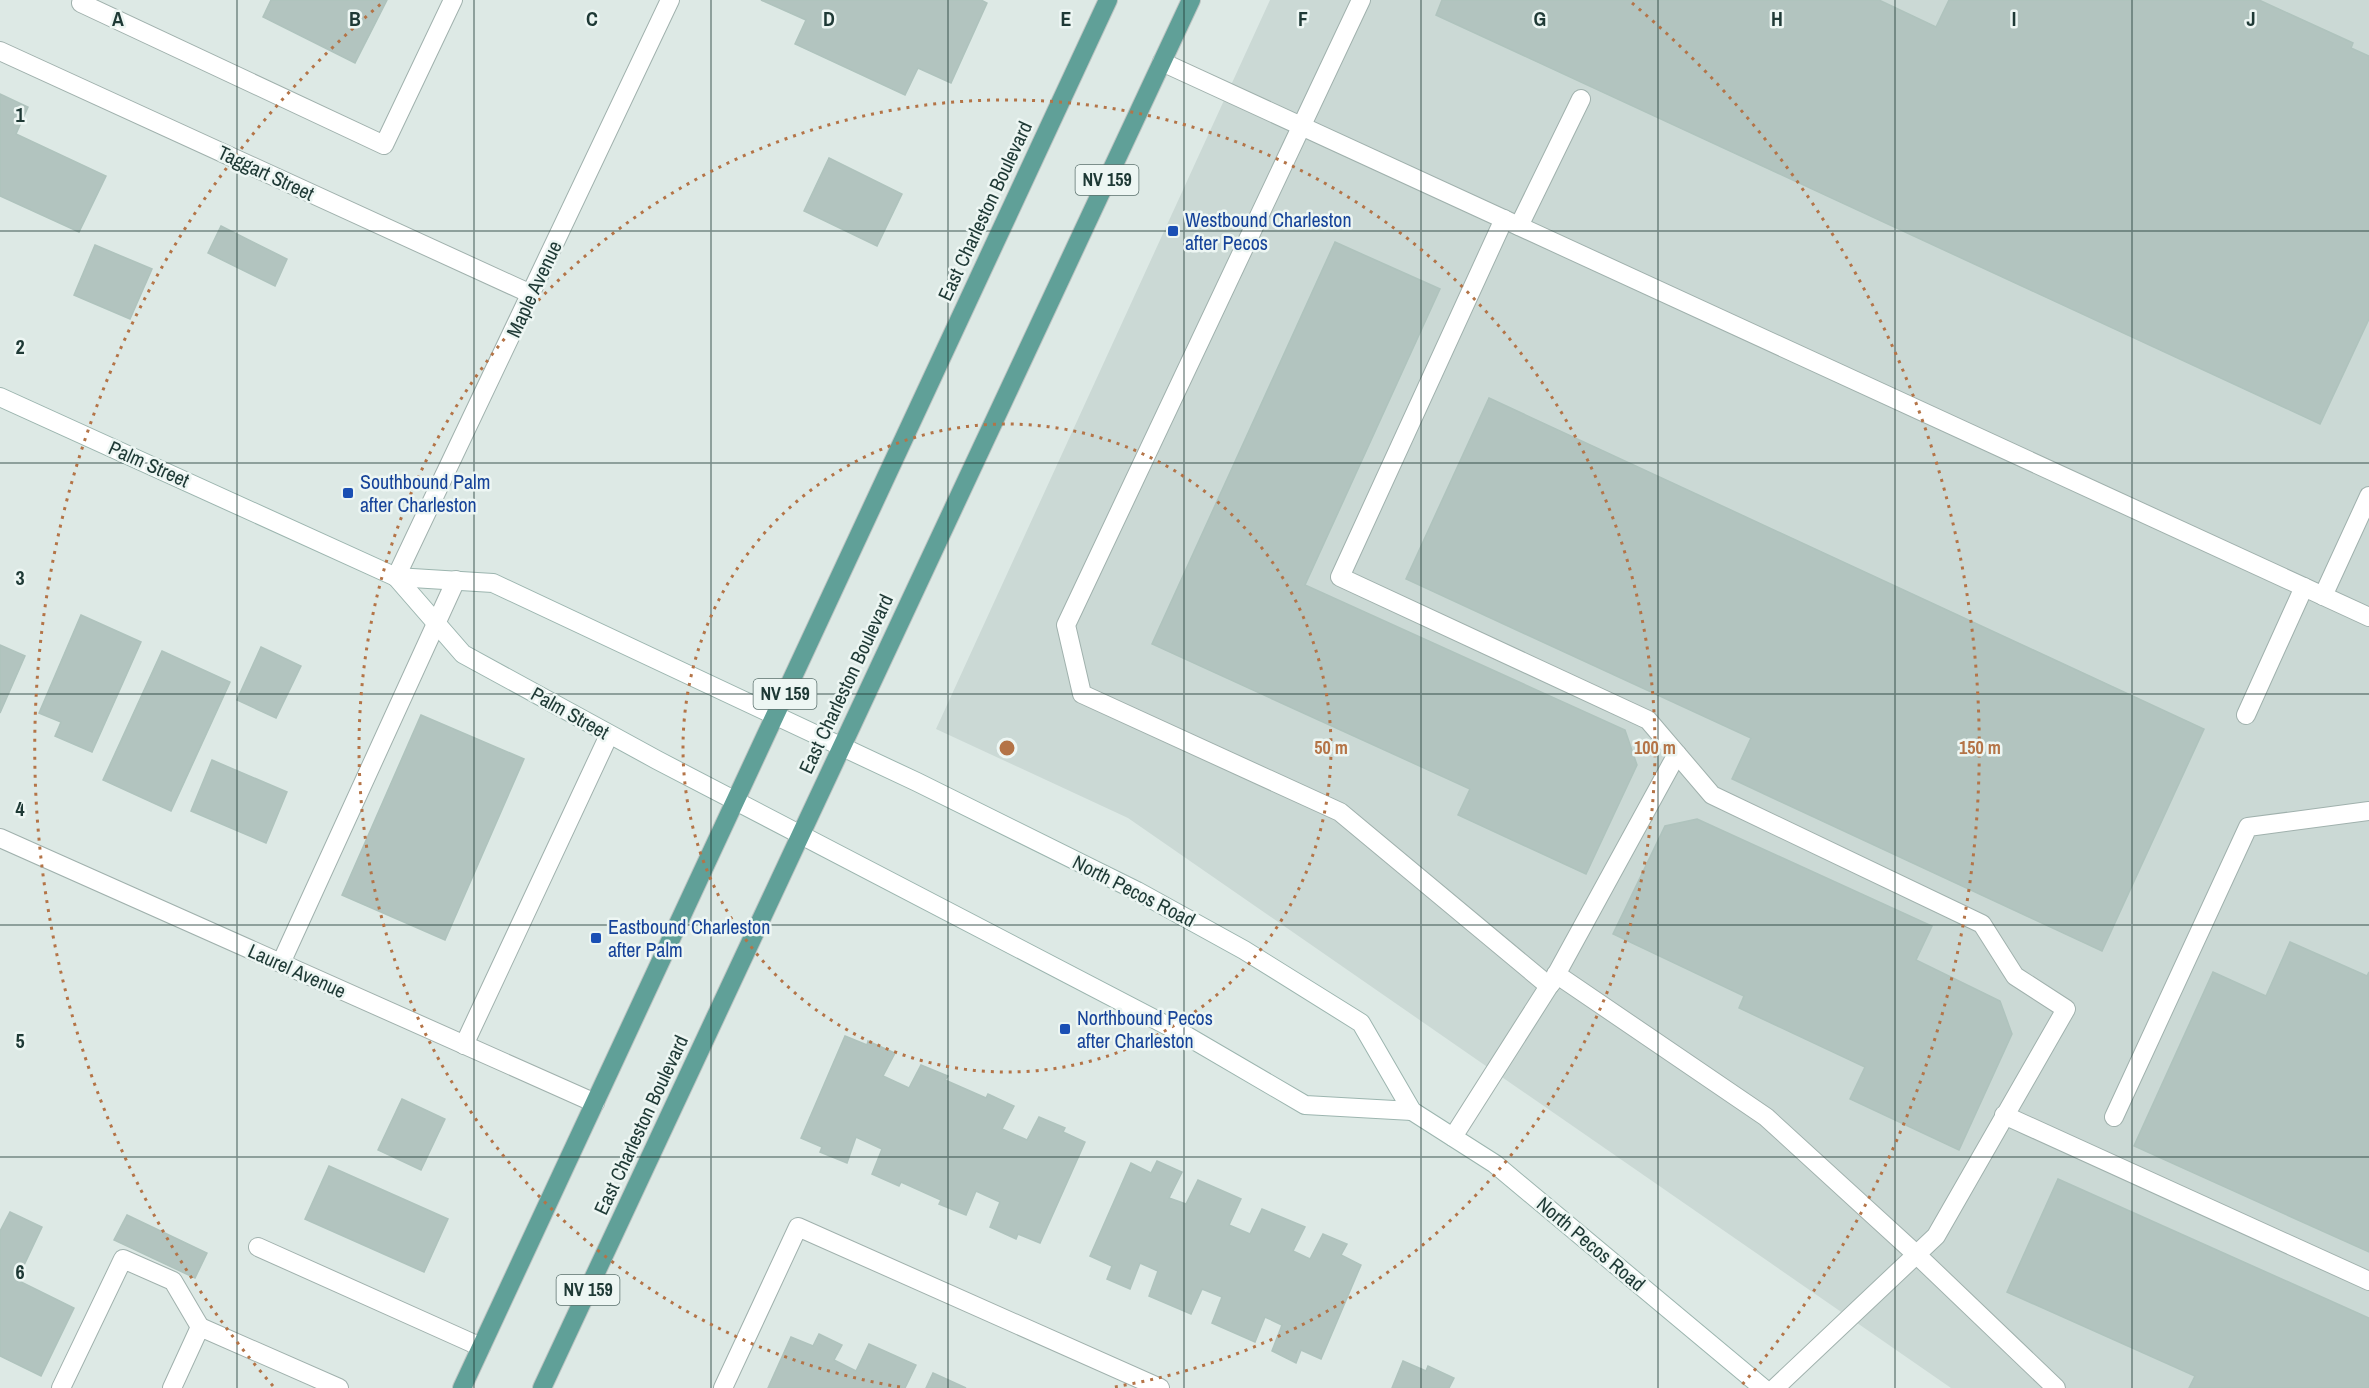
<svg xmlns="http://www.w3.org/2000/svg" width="2369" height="1388" font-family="'Archivo Narrow',sans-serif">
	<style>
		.built { fill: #cbd9d5 }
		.building { fill: #b2c4bf; stroke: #afc3bd; stroke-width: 1.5 }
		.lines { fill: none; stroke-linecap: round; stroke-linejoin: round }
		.service-casing { stroke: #a0b1ad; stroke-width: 20 }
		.minor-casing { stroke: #a0b1ad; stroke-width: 20 }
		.secondary-casing { stroke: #9cb5af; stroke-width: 20 }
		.primary-casing { stroke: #bcc4c2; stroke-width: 20 }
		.service { stroke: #fff; stroke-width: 18 }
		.minor { stroke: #fff; stroke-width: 18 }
		.secondary { stroke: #fff; stroke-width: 18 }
		.primary { stroke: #60a098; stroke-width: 18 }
		.grid { fill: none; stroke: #1e3935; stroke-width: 1.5; stroke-opacity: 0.55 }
		.ring { fill: none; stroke: #b47447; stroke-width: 3; stroke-dasharray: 3 6 }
		.transit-dot { fill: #1a4fb4; stroke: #edf6f3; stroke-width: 2 }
		.labels { text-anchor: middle; stroke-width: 5; stroke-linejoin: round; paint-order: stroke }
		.shield { fill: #edf6f3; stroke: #5c726e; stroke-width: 1.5 }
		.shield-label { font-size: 18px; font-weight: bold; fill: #1e3935 }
		.street-label { font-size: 20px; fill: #1e3935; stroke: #edf6f3 }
		.transit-label { font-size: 20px; fill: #164399; stroke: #edf6f3; text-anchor: start }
		.grid-label { font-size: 20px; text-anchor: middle; font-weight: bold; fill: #1e3935; stroke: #edf6f3; stroke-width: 5; stroke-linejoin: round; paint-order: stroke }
		.centre { fill: #b47447; stroke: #edf6f3; stroke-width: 3 }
		.ring-label { font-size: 18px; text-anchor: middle; font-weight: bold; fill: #b47447; stroke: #edf6f3; stroke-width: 5; stroke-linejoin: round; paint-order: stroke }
	</style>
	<rect width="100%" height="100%" fill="#dde9e5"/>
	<!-- built -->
	<path class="built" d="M1270,0H2369V1388H1951L1128,818L936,729Z"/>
	<!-- building -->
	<g class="building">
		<path d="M271,0H387L355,63L263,17Z"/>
		<path d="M761,0H981L987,3L951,83L918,68L905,95L795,44L806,20Z"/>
		<path d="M1442,0H1879L1936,27L1949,0H2259L2353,43L2351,48L2369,56V319L2320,424L1436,15Z"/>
		<path d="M0,94L28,107L16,134L106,176L79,232L0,196Z"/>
		<path d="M829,158L902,194L877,246L804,211Z"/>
		<path d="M221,226L287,259L275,286L208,253Z"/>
		<path d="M1335,242L1440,289L1305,585L1625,730L1637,765L1586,874L1458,815L1470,789L1152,644Z"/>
		<path d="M95,245L152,269L130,319L74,295Z"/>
		<path d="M1489,398L2204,729L2102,951L1732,779L1751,738L1406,579Z"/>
		<path d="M81,615L141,642L92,752L55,736L61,722L39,713Z"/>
		<path d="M0,645L25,656L0,713Z"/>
		<path d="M261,647L301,666L276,718L237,700Z"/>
		<path d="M162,651L230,682L171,811L103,780Z"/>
		<path d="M421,715L524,759L445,940L342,895Z"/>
		<path d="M212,760L287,792L266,843L191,811Z"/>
		<path d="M1697,819L1932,926L1916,960L2000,1001L2012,1034L1959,1150L1850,1099L1865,1067L1739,1008L1744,996L1613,934L1665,826Z"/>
		<path d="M2290,942L2367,976L2369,972V1252L2134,1146L2213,972L2266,996Z"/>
		<path d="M845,1036L867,1045L868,1041L895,1053L883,1076L909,1088L921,1065L948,1076L945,1080L986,1098L988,1094L1014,1106L1002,1129L1027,1140L1039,1117L1065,1128L1063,1132L1085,1142L1040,1243L1018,1234L1016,1239L990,1227L1000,1202L976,1191L966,1215L939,1204L941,1200L901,1182L899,1186L872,1174L882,1149L856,1137L847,1163L820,1152L822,1147L801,1138Z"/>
		<path d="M402,1099L445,1119L421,1170L378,1150Z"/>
		<path d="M1157,1161L1182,1172L1169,1198L1186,1204L1198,1180L1241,1199L1229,1225L1250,1234L1262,1209L1305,1227L1293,1251L1310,1259L1323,1234L1347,1244L1341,1255L1361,1265L1321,1359L1301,1350L1296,1363L1272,1351L1282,1325L1265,1317L1255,1342L1212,1323L1222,1297L1202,1289L1191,1314L1149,1296L1158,1271L1140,1263L1130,1289L1107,1279L1112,1266L1090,1256L1131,1163L1151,1173Z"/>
		<path d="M329,1166L448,1219L424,1272L305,1219Z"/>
		<path d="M2058,1179L2369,1318V1388H2189L2195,1376L2007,1292Z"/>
		<path d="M10,1212L42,1227L17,1280L74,1308L41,1376L0,1356V1231Z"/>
		<path d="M127,1215L207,1253L195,1278L114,1240Z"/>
		<path d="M819,1334L842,1345L834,1360L856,1371L869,1344L916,1365L905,1388H768L791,1337L813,1346Z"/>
		<path d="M1403,1361L1426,1371L1428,1366L1454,1378L1449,1388H1392Z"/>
		<path d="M933,1373L966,1388H926Z"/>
	</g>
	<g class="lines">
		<!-- service casing -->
		<g class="service-casing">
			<g id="service">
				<path d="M82,0L81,3L384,145L453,0"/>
				<path d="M1361,0L1066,625L1082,694L1340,812L1549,986L1453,1137"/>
				<path d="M1162,62L2369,617"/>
				<path d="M1504,219L1340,577L1648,720L1712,795L1982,924L2015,976L2066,1009L1936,1236L1775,1388"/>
				<path d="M1519,226L1581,99"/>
				<path d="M2323,596L2369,496"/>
				<path d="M2246,715L2304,587"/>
				<path d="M281,963L456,580"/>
				<path d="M1556,974L1766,1117L1917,1255L2056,1388"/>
				<path d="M1551,984L1677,754"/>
				<path d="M464,1045L609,735"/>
				<path d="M2004,1115L2369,1281"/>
				<path d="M2114,1117L2248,827L2369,811"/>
				<path d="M258,1247L481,1347"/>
				<path d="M61,1388L123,1259L173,1281L200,1327"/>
				<path d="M172,1388L200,1327L339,1388"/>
				<path d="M723,1388L798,1227L1160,1388"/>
			</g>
		</g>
		<!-- minor casing -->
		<g class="minor-casing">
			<g id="minor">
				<path d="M0,51L531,294"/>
				<path d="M396,577L670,0"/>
				<path d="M0,838L595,1103"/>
			</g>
		</g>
		<!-- secondary casing -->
		<g class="secondary-casing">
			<g id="secondary">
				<path d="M0,397L396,577L493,583L917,782L1137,891L1244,950L1361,1023L1412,1111L1495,1164L1763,1388"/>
				<path d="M396,577L463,654L657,760L1187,1036L1305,1105L1412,1111"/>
			</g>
		</g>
		<!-- primary casing -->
		<g class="primary-casing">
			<g id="primary">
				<path d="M462,1388L1108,0"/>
				<path d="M542,1388L1191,0"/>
			</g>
		</g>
		<!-- service -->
		<use href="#service" class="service"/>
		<!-- minor -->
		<use href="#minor" class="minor"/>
		<!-- secondary -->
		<use href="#secondary" class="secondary"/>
		<!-- primary -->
		<use href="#primary" class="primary"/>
	</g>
	<!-- grid -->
	<path class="grid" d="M237,0V1388M474,0V1388M711,0V1388M948,0V1388M1184,0V1388M1421,0V1388M1658,0V1388M1895,0V1388M2132,0V1388M0,231H2369M0,463H2369M0,694H2369M0,925H2369M0,1157H2369"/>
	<!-- distance rings -->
	<g class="ring">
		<circle cx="1007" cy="748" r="324"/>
		<path d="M900 1387A648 648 0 1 1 1114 1387"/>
		<path d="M273 1386A973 973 0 0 1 382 3M1632 3A973 973 0 0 1 1741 1386"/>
	</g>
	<!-- markers -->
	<g class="transit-dot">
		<rect x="1167" y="225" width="12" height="12" rx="3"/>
		<rect x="342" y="487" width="12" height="12" rx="3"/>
		<rect x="590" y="932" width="12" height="12" rx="3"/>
		<rect x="1059" y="1023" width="12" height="12" rx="3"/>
	</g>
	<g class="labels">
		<!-- shield labels -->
		<g class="shield">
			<rect x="1075.5" y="165" width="63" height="30" rx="4.5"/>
			<rect x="753.5" y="679" width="63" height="30" rx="4.5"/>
			<rect x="556.5" y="1275" width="63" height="30" rx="4.5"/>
		</g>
		<g class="shield-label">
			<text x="1107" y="186">NV 159</text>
			<text x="785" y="700">NV 159</text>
			<text x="588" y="1296">NV 159</text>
		</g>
		<!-- street labels -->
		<g class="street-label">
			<text transform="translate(266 173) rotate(25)" y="7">Taggart Street</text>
			<text transform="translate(985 211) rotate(-65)" y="7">East Charleston Boulevard</text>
			<text transform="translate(534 289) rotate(-65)" y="7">Maple Avenue</text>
			<text transform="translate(149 464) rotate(24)" y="7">Palm Street</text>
			<text transform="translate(846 684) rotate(-65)" y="7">East Charleston Boulevard</text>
			<text transform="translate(570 713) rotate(29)" y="7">Palm Street</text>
			<text transform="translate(1134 891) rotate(27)" y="7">North Pecos Road</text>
			<text transform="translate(297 971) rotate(24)" y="7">Laurel Avenue</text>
			<text transform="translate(641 1125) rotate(-65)" y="7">East Charleston Boulevard</text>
			<text transform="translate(1591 1244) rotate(40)" y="7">North Pecos Road</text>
		</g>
		<!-- transit labels -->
		<g class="transit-label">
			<text x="1185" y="227">Westbound Charleston<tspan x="1185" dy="23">after Pecos</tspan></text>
			<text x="360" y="489">Southbound Palm<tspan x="360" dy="23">after Charleston</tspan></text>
			<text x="608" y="934">Eastbound Charleston<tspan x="608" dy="23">after Palm</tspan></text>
			<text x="1077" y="1025">Northbound Pecos<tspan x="1077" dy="23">after Charleston</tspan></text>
		</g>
	</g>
	<g class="grid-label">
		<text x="118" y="26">A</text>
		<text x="355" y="26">B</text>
		<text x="592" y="26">C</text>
		<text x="829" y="26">D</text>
		<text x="1066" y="26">E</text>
		<text x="1303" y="26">F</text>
		<text x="1540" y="26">G</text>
		<text x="1777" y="26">H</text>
		<text x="2014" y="26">I</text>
		<text x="2251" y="26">J</text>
		<text x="20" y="122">1</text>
		<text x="20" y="354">2</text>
		<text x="20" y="585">3</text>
		<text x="20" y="816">4</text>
		<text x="20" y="1048">5</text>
		<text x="20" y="1279">6</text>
	</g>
	<circle cx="1007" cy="748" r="9" class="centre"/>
	<g class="ring-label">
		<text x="1331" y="754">50 m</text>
		<text x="1655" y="754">100 m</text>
		<text x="1980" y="754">150 m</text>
	</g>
</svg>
